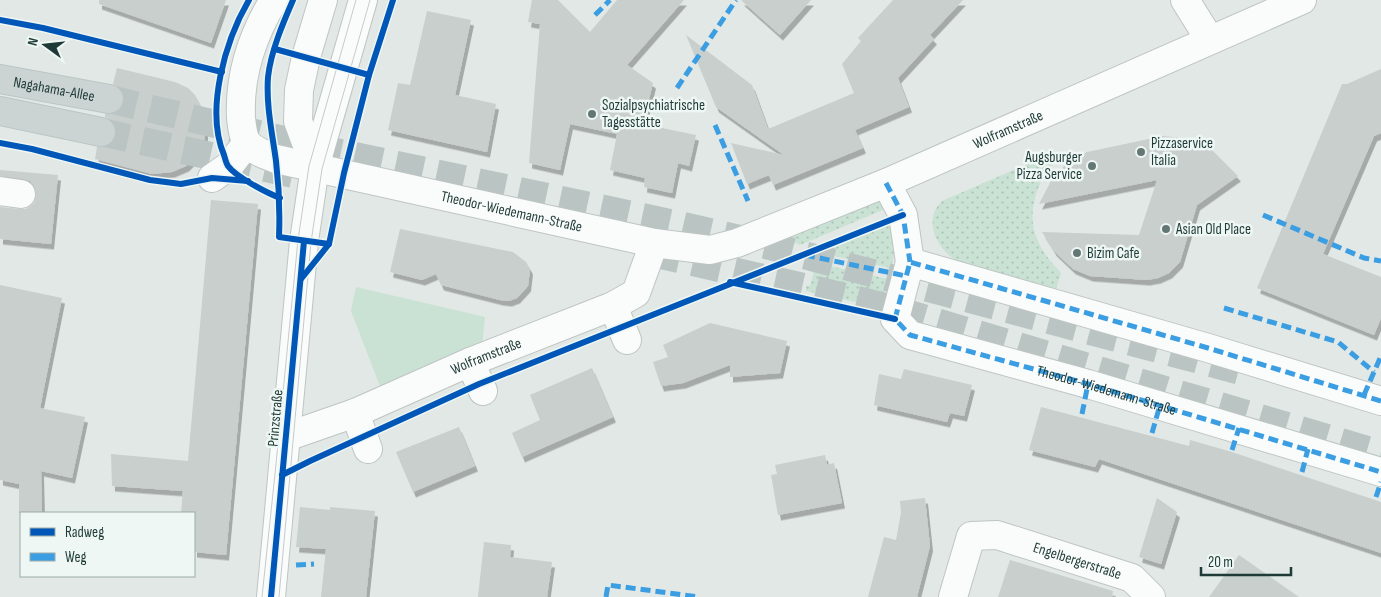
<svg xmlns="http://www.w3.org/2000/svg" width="1381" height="597" font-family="'Sofia Sans Condensed',sans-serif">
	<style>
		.grass { fill: url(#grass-dots) }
		.park { fill: #c9e2d4 }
		.building { fill: #c8cfcd; filter: url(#shadow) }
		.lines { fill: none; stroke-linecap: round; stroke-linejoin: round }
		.major-tunnel { stroke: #bac5c3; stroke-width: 28; stroke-dasharray: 28 14; stroke-linecap: butt }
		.minor-casing { stroke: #bec5c3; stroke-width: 30 }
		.major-casing { stroke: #bbc5c3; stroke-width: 30 }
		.minor { stroke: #fafcfb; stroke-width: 28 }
		.major { stroke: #ccd4d3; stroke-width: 28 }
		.tram { stroke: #c6cac9; stroke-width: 1 }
		.quiet { stroke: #3c9ee2; stroke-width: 5; stroke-dasharray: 10 5; stroke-linecap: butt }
		.cycleway-casing { stroke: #eff7f4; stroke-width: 9 }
		.cycleway { stroke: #0057b8; stroke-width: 6 }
		.poi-dot { fill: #637874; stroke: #eff7f4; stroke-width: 2 }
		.labels { text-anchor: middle; stroke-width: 5; stroke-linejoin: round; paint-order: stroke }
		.street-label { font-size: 15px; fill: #1f3b37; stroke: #eff7f4 }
		.poi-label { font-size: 15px; fill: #1f3b37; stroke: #eff7f4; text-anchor: start }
	</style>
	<defs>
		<pattern id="grass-dots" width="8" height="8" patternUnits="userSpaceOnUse" patternTransform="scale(1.25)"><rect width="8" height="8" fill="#c9e2d4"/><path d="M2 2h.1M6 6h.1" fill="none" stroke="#acc3b7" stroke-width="1.8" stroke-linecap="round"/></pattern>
		<filter id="shadow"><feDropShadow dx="3" dy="5.5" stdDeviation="0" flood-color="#0004"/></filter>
	</defs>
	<rect width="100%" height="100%" fill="#e1e8e6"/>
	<!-- grass -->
	<g class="grass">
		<path d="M1048,155L1053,164C1035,184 1026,217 1038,241C1043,253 1052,263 1061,273L1055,292L971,266C963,263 956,261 950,256C933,242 925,217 942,201Z"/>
		<path d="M880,199L885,209L800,245L787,239Z"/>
		<path d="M893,223L898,237L891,268L820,253Z"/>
		<path d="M812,262L888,279L882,308L806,291V286H810L815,268L811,267Z"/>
	</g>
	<!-- park -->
	<path class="park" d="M356,287L485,317L482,346L381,389L351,311Z"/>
	<!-- building -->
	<g class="building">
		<path d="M99,0H226L211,43L99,4Z"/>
		<path d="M532,0H558L590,32L617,0H684L627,65L653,83L643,124L696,135L689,166L678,163L672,193L644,187L645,178L610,170L617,134L570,124L560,170L529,163L540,24L528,22Z"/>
		<path d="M741,0H811L780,35Z"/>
		<path d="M893,0H963L930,35L934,39L898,78L909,107L855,130L863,148L773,185L769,175L747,184L731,143L784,155L716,107L686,35L752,85L768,129L854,93L842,64L861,41L858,38Z"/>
		<path d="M427,11L471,20L455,95L496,104L487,152L388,130L398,83L410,85Z"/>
		<path d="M117,68L175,82L188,88L195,95L205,114V135L203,145L198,154L186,166L172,172L152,174L95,159L97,147H106L113,142L116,136V127L112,121L105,117V114H114L121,109L124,102V93L119,87L113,84Z"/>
		<path d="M1381,69V133L1374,136L1323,254L1381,277V318L1374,335L1257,288L1342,84H1347Z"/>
		<path d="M1163,136L1182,138L1213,151L1238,176L1197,205L1180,262L1169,273L1158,278L1147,280L1090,276L1073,269L1054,251L1042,232L1139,235L1157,180L1039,204L1052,179L1066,164L1087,152Z"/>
		<path d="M0,170L58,175L51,244L0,239V207L19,209H26L34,203L36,196L35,188L30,181L23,179L0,176Z"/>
		<path d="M211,200L258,204L226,555L194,552V513H181L183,491L112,486L111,454L188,461Z"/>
		<path d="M400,229L513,252L526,262L530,269L528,286L517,298L509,301L500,300L441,285L436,274L422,280L390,272Z"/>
		<path d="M0,285L62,298L40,408L85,417L72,478L41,471L42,513H19V484L0,480Z"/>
		<path d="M710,323L787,341L780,373L730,377V365L683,383L661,386L653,362L668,357L663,345Z"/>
		<path d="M592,368L613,417L522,457L512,433L540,420L530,395Z"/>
		<path d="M904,369L972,385L964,416L950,413L947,422L874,405L879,374L901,379Z"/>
		<path d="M1041,407L1189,446L1190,440L1232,452L1381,502V553L1099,459L1095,467L1029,450Z"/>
		<path d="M459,427L475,466L413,492L396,452Z"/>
		<path d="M825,455L827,465L834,463L842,503L778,515L771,475L777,474L775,465Z"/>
		<path d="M925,498L930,546L917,597H868L884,537L896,540L901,513L900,501Z"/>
		<path d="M1157,498L1177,512L1161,564L1139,557Z"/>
		<path d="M300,507L330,510V507L375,511L366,597H321L326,549L296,547Z"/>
		<path d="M484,542L511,545L510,557L552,562L547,597H478Z"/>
		<path d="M1239,555L1299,597H1209Z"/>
		<path d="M1010,560L1113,591L1112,597H998Z"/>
	</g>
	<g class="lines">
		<!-- major-tunnel -->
		<g class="major-tunnel">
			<path d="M109,99L331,151L675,224L770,246L1241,371"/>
			<path d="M101,132L293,174"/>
			<path d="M652,253L804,287L886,307L1381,454"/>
		</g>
		<!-- minor casing -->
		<g class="minor-casing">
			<g id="minor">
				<path id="s1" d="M274,0C252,36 239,76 241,118C242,126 243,138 248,144C256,152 266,155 276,159L654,243L710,250L737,243L886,183L1302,0"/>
				<path d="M1185,0L1210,40"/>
				<path d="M315,167L363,0"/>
				<path d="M212,178L229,166L247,143"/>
				<path d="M886,183L903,215L910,262"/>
				<path d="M0,191L21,194"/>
				<path d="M613,306L627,340"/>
				<path d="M470,362L483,391"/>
				<path id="s2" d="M1381,401L1208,348L910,262L895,319L910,335L1088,384L1381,472"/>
				<path d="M355,413L368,449"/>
				<path id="s3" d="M286,437L355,413L470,362L613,306L636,293L654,243"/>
				<path d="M271,597L304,241L315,167L298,121L299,90L306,57L323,0"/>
				<path id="s4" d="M953,597L971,536L997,535L1132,578L1151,597"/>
			</g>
		</g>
		<!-- major casing -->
		<g class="major-casing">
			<g id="major">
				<path id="s5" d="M0,79L109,99"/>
				<path d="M0,111L101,132"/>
			</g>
		</g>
		<!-- minor -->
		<use href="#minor" class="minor"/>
		<!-- major -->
		<use href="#major" class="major"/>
		<!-- tram -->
		<g class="tram">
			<path d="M262,597L275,474L298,240L309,166L356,0"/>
			<path d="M279,597L311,242L322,169L370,0"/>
		</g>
		<!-- quiet -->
		<g class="quiet">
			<path d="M595,15L610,0"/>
			<path d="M677,88L736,0"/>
			<path d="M715,125L748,201"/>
			<path d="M886,183L903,215L910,262"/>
			<path d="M1263,215L1364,258L1381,261"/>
			<path d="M805,255L906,276"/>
			<path d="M1224,308L1338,342L1374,372"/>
			<path d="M1364,395L1381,356"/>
			<path d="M1381,401L1208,348L910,262L895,319L910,335L1088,384L1381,472"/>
			<path d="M1082,414L1088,384"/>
			<path d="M1152,433L1160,405"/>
			<path d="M1232,450L1239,428"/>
			<path d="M1302,472L1308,449"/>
			<path d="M1376,497L1381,482"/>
			<path d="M296,565L314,564"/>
			<path d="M606,597L608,585L699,597"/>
		</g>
		<!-- cycleway casing -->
		<g class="cycleway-casing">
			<g id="cycleway">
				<path d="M249,0C225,41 205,110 224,155C225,158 226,163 228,166C236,177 267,193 280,198"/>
				<path d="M293,0C283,23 271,51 268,77C266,105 272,132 276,161C279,186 280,211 279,237L329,244"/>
				<path d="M0,20L43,28L222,72"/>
				<path d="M275,49L369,75"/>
				<path d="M0,143L32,149L150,180L181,184L212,178L248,181"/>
				<path d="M301,279L329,244L344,173L369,75L393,0"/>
				<path d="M730,282L895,319"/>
				<path d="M282,475L310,461L479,384L903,215"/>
				<path d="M271,597L304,241"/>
			</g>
		</g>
		<!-- cycleway -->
		<use href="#cycleway" class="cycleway"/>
	</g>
	<!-- markers -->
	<g class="poi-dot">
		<circle cx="592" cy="114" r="5"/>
		<circle cx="1141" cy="152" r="5"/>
		<circle cx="1092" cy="166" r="5"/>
		<circle cx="1166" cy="229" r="5"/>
		<circle cx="1077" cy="253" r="5"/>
	</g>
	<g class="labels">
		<!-- street labels -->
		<g class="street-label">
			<text dy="5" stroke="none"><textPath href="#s5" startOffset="55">Nagahama-Allee</textPath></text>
			<text dy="5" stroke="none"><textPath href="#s1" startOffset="949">Wolframstraße</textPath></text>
			<text dy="5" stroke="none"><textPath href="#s1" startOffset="425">Theodor-Wiedemann-Straße</textPath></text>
			<text dy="5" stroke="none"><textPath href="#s3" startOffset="216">Wolframstraße</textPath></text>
			<text dy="5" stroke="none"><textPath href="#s2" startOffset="776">Theodor-Wiedemann-Straße</textPath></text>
			<text transform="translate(275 418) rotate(-85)" y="5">Prinzstraße</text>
			<text dy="5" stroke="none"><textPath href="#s4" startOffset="174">Engelbergerstraße</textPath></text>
		</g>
		<!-- poi labels -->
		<g class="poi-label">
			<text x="602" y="110">Sozialpsychiatrische<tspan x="602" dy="17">Tagesstätte</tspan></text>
			<text x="1151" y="148">Pizzaservice<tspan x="1151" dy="17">Italia</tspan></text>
			<text x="1082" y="162" text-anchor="end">Augsburger<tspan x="1082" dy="17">Pizza Service</tspan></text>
			<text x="1176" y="234">Asian Old Place</text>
			<text x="1087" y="258">Bizim Cafe</text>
		</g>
	</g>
	<!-- legend -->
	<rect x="20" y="512" width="175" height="65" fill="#eff7f4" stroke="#9caca8"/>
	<rect x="30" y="528" width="25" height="8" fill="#0057b8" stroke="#9caca8"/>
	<text x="65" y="537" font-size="15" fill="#1f3b37">Radweg</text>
	<rect x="30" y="553" width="25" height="8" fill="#3c9ee2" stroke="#9caca8"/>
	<text x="65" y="562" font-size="15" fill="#1f3b37">Weg</text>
	<!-- north arrow -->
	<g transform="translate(45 45) rotate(285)" stroke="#eff7f4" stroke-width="4" paint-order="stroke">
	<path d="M0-4L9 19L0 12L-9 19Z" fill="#1f3b37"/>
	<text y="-8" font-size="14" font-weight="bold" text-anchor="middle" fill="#1f3b37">N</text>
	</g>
	<!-- scale -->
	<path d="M1201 567v8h90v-8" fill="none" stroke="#1f3b37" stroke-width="2.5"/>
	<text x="1208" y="567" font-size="15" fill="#1f3b37" stroke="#eff7f4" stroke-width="4" paint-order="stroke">20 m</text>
</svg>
